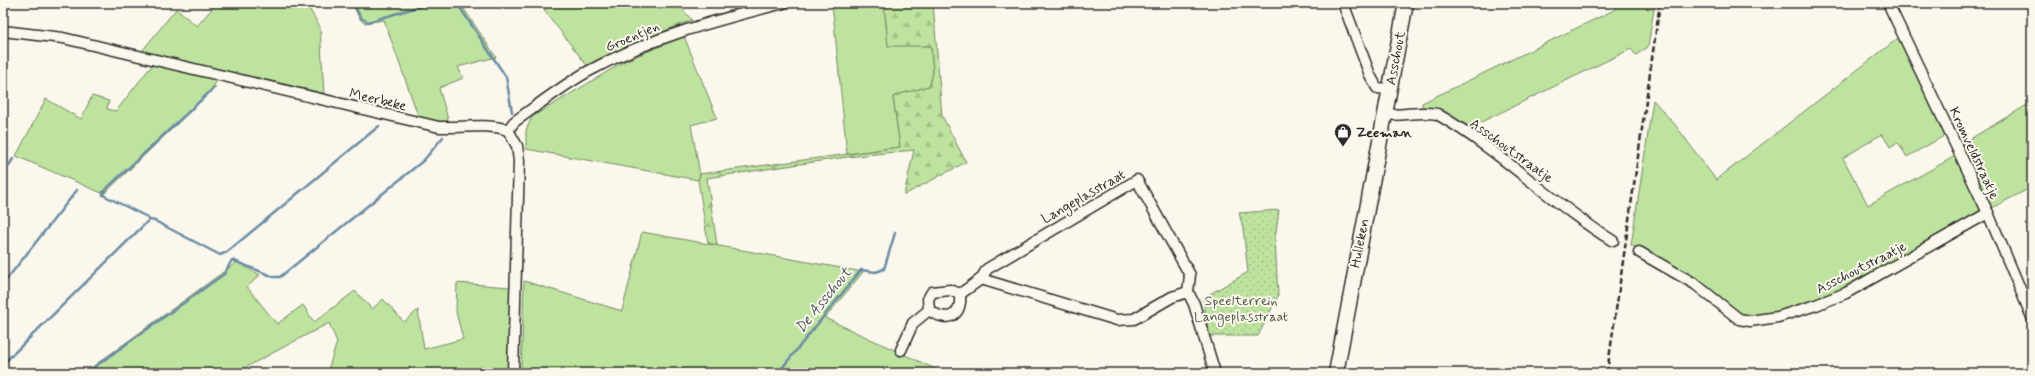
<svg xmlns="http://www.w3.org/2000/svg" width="2035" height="376" font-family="Mynerve,sans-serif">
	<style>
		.grass { fill: #bde39e; stroke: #748764 }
		.forest { fill: url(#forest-firs); stroke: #748764 }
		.park { fill: url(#park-dots); stroke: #748764 }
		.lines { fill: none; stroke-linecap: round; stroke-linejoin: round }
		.stream { stroke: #6b8ca4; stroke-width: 2.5 }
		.minor-casing { stroke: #2b2b2b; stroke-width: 13 }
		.secondary-casing { stroke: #2b2b2b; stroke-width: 17 }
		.minor { stroke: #fbf7ec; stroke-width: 10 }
		.secondary { stroke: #fbf7ec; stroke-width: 14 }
		.rail { stroke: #2b2b2b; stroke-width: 2.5; stroke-dasharray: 6 3; stroke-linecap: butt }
		.labels { text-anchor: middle; stroke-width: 4; stroke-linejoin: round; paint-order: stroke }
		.street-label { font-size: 14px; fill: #2b2b2b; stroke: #fbf7ec }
		.poi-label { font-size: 14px; font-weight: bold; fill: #2b2b2b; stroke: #fbf7ec; text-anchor: start }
		.park-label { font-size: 14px; fill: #505948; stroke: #fbf7ec }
		.water-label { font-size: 15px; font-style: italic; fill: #46545e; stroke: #fbf7ec }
	</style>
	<defs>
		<pattern id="forest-firs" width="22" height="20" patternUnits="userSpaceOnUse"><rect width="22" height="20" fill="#bde39e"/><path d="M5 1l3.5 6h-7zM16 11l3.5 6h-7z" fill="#a3c388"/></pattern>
		<pattern id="park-dots" width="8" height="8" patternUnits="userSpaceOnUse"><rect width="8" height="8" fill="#bde39e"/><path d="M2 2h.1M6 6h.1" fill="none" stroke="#a3c388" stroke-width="1.8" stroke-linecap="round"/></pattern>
	</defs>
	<rect width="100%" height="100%" fill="#fbf7ec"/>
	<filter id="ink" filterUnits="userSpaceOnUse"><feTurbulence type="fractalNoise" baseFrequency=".025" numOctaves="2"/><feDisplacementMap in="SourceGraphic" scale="8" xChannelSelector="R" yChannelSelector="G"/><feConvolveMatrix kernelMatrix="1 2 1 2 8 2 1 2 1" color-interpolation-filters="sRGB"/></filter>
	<g filter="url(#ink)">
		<!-- grass -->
		<g class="grass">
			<path d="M217,3H306L320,27L324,94L142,51L176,9L197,26Z"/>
			<path d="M352,3H460L496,57L458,67L463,78L439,88L449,123L419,118L384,20L364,23L359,18Z"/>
			<path d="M552,3H677L692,20L640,41L588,67L544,10Z"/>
			<path d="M832,3H884L888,45L931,46L933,72L930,85C918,91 905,91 893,97L900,147L847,154Z"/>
			<path d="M1614,3H1655L1648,47L1636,55L1631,49L1469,128L1433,109L1422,108V103L1616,9Z"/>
			<path d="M684,36L717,118L691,125L700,174L698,180L526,149V130L532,117L625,61Z"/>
			<path d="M1901,36L1946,131L1944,136L1907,157L1898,142L1890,147L1882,134L1843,158L1868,205L1957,155L1982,210L1980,213L1846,290L1764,317H1744L1668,265L1631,245L1653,100L1676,126L1716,180Z"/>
			<path d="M153,64L218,80L203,99L104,194L16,156L46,99L81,119L92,96L109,101L107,109L116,111Z"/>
			<path d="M2032,102V187L1990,209L1960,145Z"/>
			<path d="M642,232L863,272L825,318L944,373H521L524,281L622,311Z"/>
			<path d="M237,262L260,275L247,287L277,324L303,305L314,322L355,291L372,309L383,299L404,322L418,310L424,349L463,339L456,312L457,283L510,287L508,373H327L337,342L329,323L235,373H84Z"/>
		</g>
		<!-- forest -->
		<path class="forest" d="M884,3H933L942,116L966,162L904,195L914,150L847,157L707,178L717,245L708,243L698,180L700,174L900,147L893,97C905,91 918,91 930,85L933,72L931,46H888Z"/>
		<!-- park -->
		<path class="park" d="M1279,210L1275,238L1278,296L1258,336H1209L1203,298L1248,272L1243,228L1239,213Z"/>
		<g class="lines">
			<!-- stream -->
			<g class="stream">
				<path d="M353,3L361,18L368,22L431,3"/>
				<path d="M457,3L506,77L512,112"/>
				<path d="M3,175L13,159"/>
				<path d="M149,220L147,217L103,195V192L215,87"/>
				<path d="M3,284L77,190"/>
				<path d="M3,364L149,220L155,221L220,255L227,252L379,126"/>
				<path d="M86,373L224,274L232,260L274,277H280L424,160L443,137"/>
				<path d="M778,373L861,270L876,272L884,269L895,233"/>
			</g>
			<!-- minor casing -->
			<g class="minor-casing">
				<g id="minor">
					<path d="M1343,3L1370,75L1377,88L1388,89"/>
					<path d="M1888,3L1988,213L2032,317"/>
					<path d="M3,31L63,38L439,127C461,128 486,123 508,130L517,146L519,161L513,373"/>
					<path d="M1384,114C1402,117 1419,110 1437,114C1500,150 1551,203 1613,241"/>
					<path d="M508,130L514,122C538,105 562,86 587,72C649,38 716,20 784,3"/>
					<path d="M1639,252L1695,284L1739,319L1750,321L1778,317L1816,305L1846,293L1988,213"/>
					<path d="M981,279L1117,320L1134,319L1172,297L1188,292"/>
					<path d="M929,310C947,323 962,317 960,294"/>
					<path d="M901,350L913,323L929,310L928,299L932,292L950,290L960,294L981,279L987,269L1137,180L1190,275L1188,292L1194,304L1215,373"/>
				</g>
			</g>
			<!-- secondary casing -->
			<g class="secondary-casing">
				<path id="secondary" d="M1336,373L1406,3"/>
			</g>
			<!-- minor -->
			<use href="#minor" class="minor"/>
			<!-- secondary -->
			<use href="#secondary" class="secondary"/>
			<!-- rail -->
			<path class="rail" d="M1607,373L1660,3"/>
		</g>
	</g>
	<!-- icons -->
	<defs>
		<g id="shop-pin" transform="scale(0.9)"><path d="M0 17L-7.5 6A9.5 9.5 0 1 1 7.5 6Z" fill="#2b2b2b" stroke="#fbf7ec"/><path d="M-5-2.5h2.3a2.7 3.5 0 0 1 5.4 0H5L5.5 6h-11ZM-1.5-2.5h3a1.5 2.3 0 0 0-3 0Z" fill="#fff"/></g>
	</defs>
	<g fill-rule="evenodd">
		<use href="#shop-pin" x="1343" y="132"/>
	</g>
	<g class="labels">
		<!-- street labels -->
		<g class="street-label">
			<text transform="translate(632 36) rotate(-23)" y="5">Groentjen</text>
			<text transform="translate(1395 58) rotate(-79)" y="5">Asschout</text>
			<text transform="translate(378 99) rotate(13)" y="5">Meerbeke</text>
			<text transform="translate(1512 150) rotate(36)" y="5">Asschoutstraatje</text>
			<text transform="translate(1975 153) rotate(65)" y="5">Kromveldstraatje</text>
			<text transform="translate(1083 196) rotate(-30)" y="5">Langeplasstraat</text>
			<text transform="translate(1359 243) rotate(-79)" y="5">Hulleken</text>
			<text transform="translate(1861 267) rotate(-27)" y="5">Asschoutstraatje</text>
		</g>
		<!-- poi labels -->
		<g class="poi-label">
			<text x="1356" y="137">Zeeman</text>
		</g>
		<!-- park labels -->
		<g class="park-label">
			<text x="1241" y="305">Speelterrein<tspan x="1241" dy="16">Langeplasstraat</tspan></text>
		</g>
		<!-- water labels -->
		<g class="water-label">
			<text transform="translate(823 300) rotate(-51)" y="5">De Asschout</text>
		</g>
	</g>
	<!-- margin -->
	<rect width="2035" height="376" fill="none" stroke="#fbf7ec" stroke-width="16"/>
	<rect x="8" y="8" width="2019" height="360" fill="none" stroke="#2b2b2b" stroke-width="1.5" filter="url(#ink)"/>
</svg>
